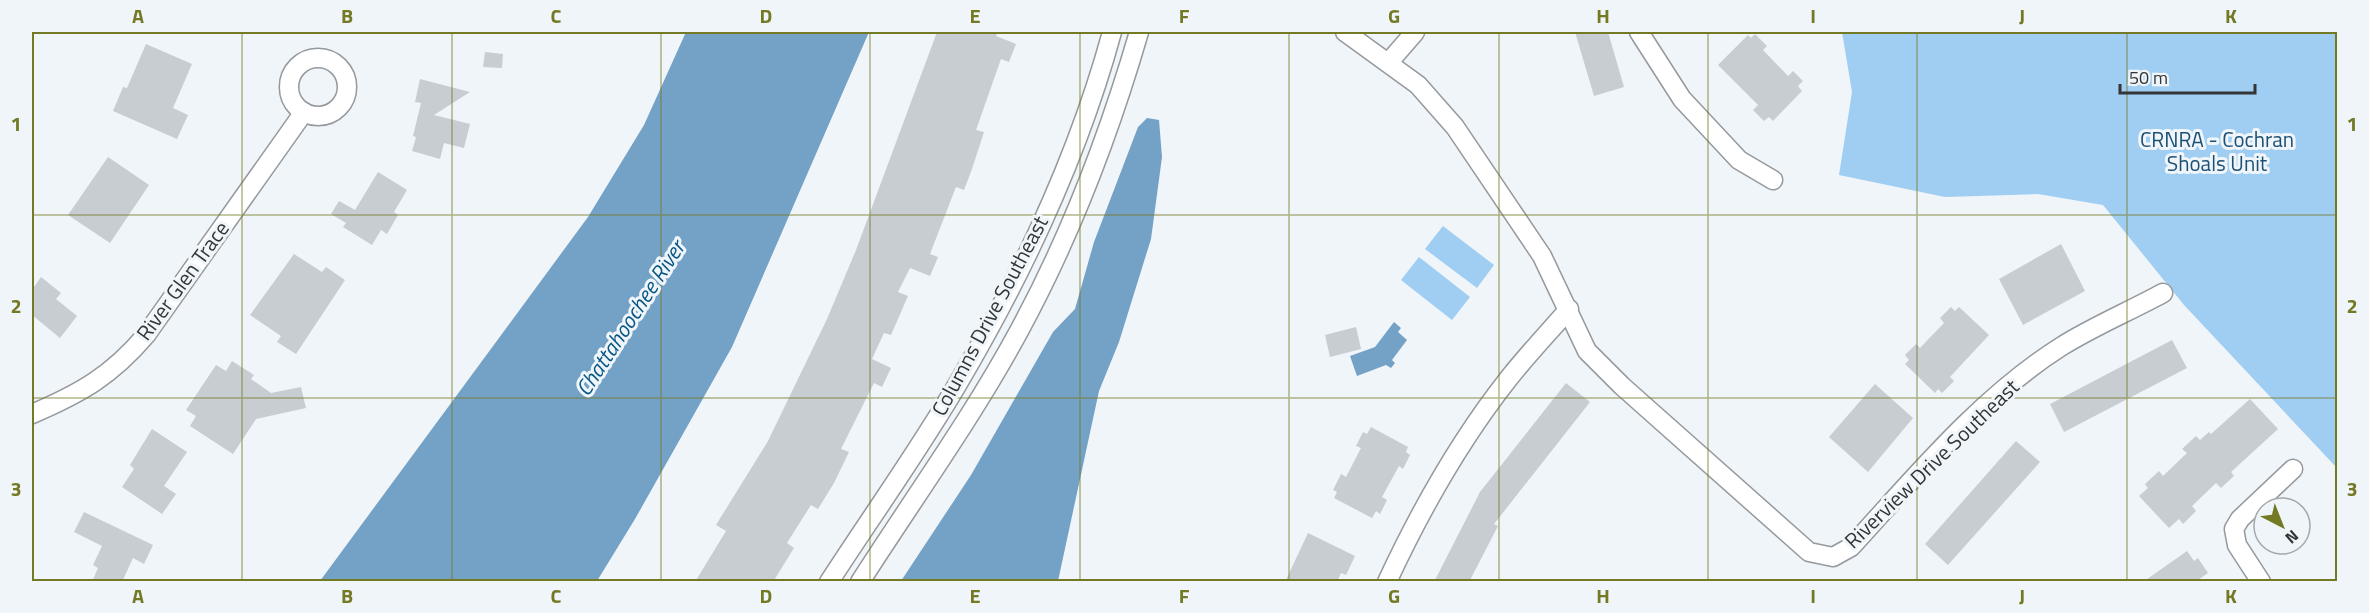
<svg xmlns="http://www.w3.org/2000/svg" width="2369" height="613" font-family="'Titillium Web',sans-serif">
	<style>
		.green { fill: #a0cdf2 }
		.water { fill: #74a1c6 }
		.building { fill: #c8cdd1 }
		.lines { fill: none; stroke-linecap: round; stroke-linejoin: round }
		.minor-casing { stroke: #95999d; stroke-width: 21 }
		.minor { stroke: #fff; stroke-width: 18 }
		.grid { fill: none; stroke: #737a23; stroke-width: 1.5; stroke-opacity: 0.55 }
		.labels { text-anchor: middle; stroke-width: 6; stroke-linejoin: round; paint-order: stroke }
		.park-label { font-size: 21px; fill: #1c5176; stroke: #f0f5f9 }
		.street-label { font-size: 21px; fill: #333536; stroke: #f0f5f9 }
		.water-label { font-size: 22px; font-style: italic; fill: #075786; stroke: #f0f5f9 }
		.neatline { fill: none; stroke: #737a23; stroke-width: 2 }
		.grid-label { font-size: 20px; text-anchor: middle; font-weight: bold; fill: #737a23 }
	</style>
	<rect width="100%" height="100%" fill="#f0f5f9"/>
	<!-- green -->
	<g class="green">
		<path d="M1842,32H2337V468L2184,305L2103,205L2038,194L1945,197L1839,175L1852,92Z"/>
		<path d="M1443,226L1494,265L1477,288L1425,249Z"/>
		<path d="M1419,257L1470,297L1452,320L1401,280Z"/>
	</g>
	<!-- water -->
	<g class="water">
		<path d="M686,32H869L732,347L635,519L597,581H320L588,217L644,125Z"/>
		<path d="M1147,118L1159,120L1162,157L1151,239L1119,342L1099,391L1058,581H901L971,475L1053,332L1075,309L1094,242L1138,127Z"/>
		<path d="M1394,322L1401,328L1398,332L1407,340L1392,360L1395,363L1391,368L1386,365L1357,376L1350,356L1375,347Z"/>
	</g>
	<!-- building -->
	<g class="building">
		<path d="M937,32H998L996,36L1016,44L1009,62L1001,59L976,130L984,132L972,169L964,190L956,187L930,254L938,257L930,276L910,268L898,292L908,296L891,335L884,333L872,359L891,368L882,387L874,383L841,449L849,452L834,483L818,509L811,505L787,543L794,548L773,582H695L726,531L716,525L768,441L827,319L856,250Z"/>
		<path d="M1575,32H1608L1624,87L1594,96Z"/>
		<path d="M1755,34L1767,46L1763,50L1788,76L1793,71L1803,81L1798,86L1802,91L1773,121L1769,117L1764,121L1753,110L1758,105L1718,65L1748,35L1751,38Z"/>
		<path d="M146,44L192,64L173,108L188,115L177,139L113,111L123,87L127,88Z"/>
		<path d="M485,52L503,54L502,68L483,67Z"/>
		<path d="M420,79L470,92L434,115L470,124L464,148L444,143L440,159L412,151L416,137L413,136L421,103L415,102Z"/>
		<path d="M108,157L149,185L110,243L68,215Z"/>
		<path d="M378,172L407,190L394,212L398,215L387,234L381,230L372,245L343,227L346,223L331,214L339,201L355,210Z"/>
		<path d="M2061,244L2085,291L2023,325L1999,279Z"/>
		<path d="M294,254L322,272L326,267L345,280L296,354L277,342L281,336L250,315Z"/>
		<path d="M41,277L61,293L56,299L77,316L60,338L32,315V290Z"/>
		<path d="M1951,307L1955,311L1959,307L1989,335L1950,377L1954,381L1942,393L1938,389L1935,393L1905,364L1909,360L1905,355L1916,344L1920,348L1944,323L1940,318Z"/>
		<path d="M1356,327L1361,349L1330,357L1325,335Z"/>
		<path d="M2172,340L2187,368L2064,432L2050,404Z"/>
		<path d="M232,361L254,375L251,379L271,393L301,387L306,408L256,419L233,454L190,426L196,416L186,410L216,365L226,371Z"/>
		<path d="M1566,383L1590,402L1494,524L1498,526L1469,582H1434L1480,492Z"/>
		<path d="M1875,384L1913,418L1868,472L1829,437Z"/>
		<path d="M2250,399L2278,429L2231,472L2234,476L2221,488L2216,483L2192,506L2196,511L2183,524L2179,519L2169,528L2139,496L2148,488L2145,484L2159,471L2163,476L2187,453L2182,449L2196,436L2200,440L2209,432L2211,434Z"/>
		<path d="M1371,427L1408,447L1406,452L1410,455L1403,469L1399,466L1382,497L1387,500L1380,514L1376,511L1372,518L1334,498L1337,492L1333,490L1341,474L1346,477L1361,448L1356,446L1363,432L1367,434Z"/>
		<path d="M152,429L187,452L164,486L176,494L162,514L122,487L134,469L130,465Z"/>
		<path d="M2016,441L2040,462L1948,565L1925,544Z"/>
		<path d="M84,512L153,545L144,564L133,558L122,582H92L98,568L93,565L102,546L74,532Z"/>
		<path d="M1308,533L1355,556L1346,575L1341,573L1337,582H1285Z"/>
		<path d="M2187,551L2194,561L2198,558L2208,573L2195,582H2143Z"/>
	</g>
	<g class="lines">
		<!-- minor casing -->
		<g class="minor-casing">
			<g id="minor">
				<path d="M1345,32L1418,85L1455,127L1542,256L1587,351L1622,386L1809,552L1833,557L1851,547C1916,476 1980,398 2062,346C2094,326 2130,311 2163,293"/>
				<path d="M1639,32L1682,99L1739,160L1773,180"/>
				<circle cx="318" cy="87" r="29"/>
				<path d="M1389,62L1415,32"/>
				<path d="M32,414C81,393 111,376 146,335L304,112"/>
				<path d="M829,582C873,514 920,449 960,380C1024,271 1079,153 1112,32"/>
				<path d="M860,582C913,499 972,418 1019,331C1070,237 1109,135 1139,32"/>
				<path d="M1387,582C1420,511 1460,440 1509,378C1528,354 1549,332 1569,309"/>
				<path d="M2261,582L2237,545L2234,529L2240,519L2293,469"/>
			</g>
		</g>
		<!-- minor -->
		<use href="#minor" class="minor"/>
	</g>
	<!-- grid -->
	<path class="grid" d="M242,32V582M452,32V582M661,32V582M870,32V582M1080,32V582M1289,32V582M1499,32V582M1708,32V582M1917,32V582M2127,32V582M32,215H2338M32,398H2338"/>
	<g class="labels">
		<!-- park labels -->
		<g class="park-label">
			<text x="2217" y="147">CRNRA - Cochran<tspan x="2217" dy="24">Shoals Unit</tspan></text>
		</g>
		<!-- street labels -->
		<g class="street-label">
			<text transform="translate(183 281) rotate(-54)" y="7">River Glen Trace</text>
			<text transform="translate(990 316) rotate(-62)" y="7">Columns Drive Southeast</text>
			<text transform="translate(1932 464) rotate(-44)" y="7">Riverview Drive Southeast</text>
		</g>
		<!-- water labels -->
		<g class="water-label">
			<text transform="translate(630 318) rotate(-57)" y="8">Chattahoochee River</text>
		</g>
	</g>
	<!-- border -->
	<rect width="2369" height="613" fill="none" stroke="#f0f5f9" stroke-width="66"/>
	<!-- north arrow -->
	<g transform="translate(2282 526) rotate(138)"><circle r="28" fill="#f0f5f9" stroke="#a4a8ab" stroke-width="1.5"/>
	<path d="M0-4.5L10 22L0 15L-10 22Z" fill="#737a23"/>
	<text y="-9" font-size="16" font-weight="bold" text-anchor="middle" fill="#333536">N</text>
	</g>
	<!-- scale -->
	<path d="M2120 84v9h135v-9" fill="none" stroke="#333536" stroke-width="3"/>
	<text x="2129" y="84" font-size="18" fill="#333536" stroke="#f0f5f9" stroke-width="4.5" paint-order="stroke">50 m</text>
	<rect x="33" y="33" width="2303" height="547" class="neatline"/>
	<g class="grid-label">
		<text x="138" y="23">A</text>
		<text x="347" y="23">B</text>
		<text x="556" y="23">C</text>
		<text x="766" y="23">D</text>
		<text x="975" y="23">E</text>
		<text x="1184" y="23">F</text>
		<text x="1394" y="23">G</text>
		<text x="1603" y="23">H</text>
		<text x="1813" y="23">I</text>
		<text x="2022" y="23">J</text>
		<text x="2231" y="23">K</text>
		<text x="16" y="131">1</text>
		<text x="2352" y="131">1</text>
		<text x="16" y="313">2</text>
		<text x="2352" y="313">2</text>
		<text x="16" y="496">3</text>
		<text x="2352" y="496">3</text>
		<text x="138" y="603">A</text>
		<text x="347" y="603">B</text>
		<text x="556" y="603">C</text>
		<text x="766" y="603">D</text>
		<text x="975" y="603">E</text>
		<text x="1184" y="603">F</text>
		<text x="1394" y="603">G</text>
		<text x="1603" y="603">H</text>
		<text x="1813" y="603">I</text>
		<text x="2022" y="603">J</text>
		<text x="2231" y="603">K</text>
	</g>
</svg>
